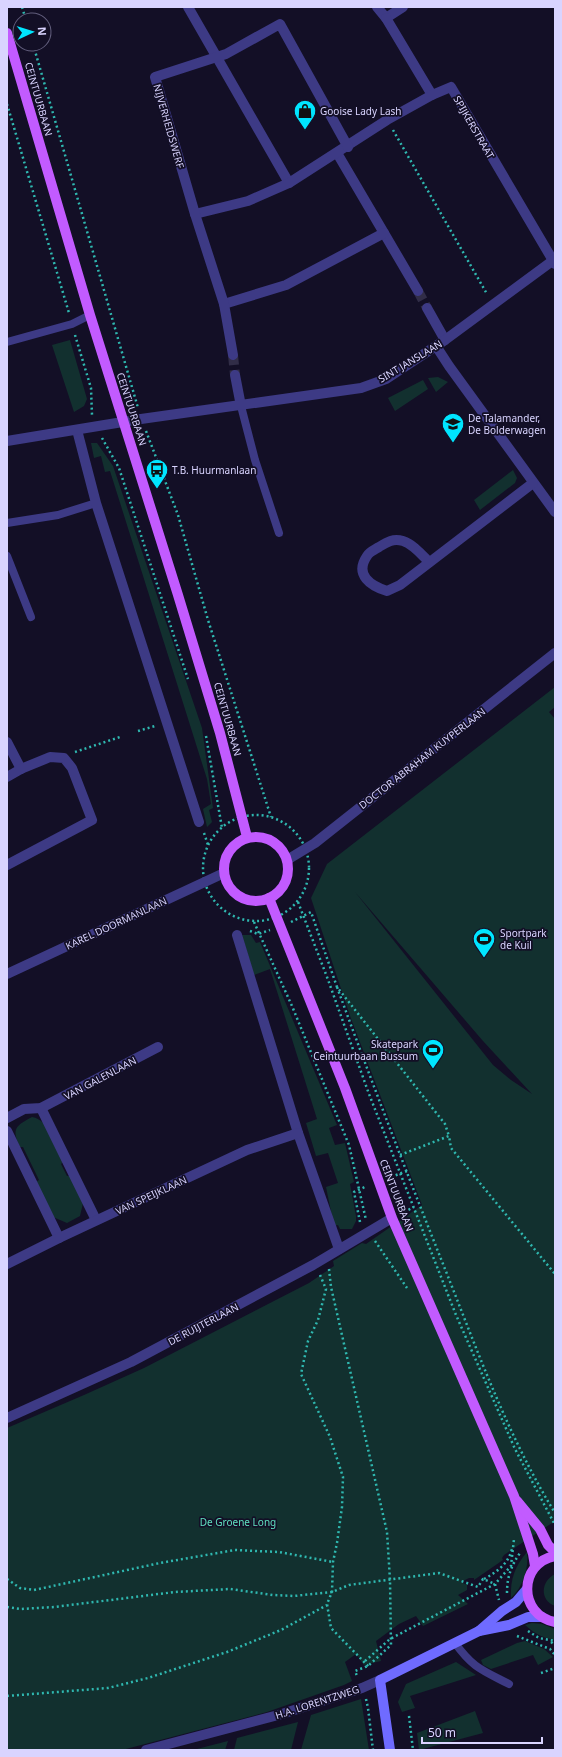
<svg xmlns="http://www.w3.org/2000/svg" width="562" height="1757" font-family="'Noto Sans',sans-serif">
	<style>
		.green { fill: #12302f; fill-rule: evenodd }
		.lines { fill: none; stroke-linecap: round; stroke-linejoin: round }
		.street-tunnel { stroke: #312d47; stroke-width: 10; stroke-dasharray: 10 5; stroke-linecap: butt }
		.path { stroke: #2fb8b0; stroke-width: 2.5; stroke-dasharray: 2 3; stroke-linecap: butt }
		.lane { stroke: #3d3a85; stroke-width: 8 }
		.street { stroke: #3d3a85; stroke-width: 10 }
		.secondary { stroke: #6f6bff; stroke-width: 10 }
		.primary { stroke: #c25bff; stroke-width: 10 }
		.labels { text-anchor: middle; stroke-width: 3.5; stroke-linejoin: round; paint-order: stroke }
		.street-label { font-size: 10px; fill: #d9d4ff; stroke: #130f26 }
		.poi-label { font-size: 10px; fill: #d9d4ff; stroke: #130f26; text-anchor: start }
		.park-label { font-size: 10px; fill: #5fe0c0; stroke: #130f26 }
	</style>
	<rect width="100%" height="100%" fill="#130f26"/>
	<!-- green -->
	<g class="green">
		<path d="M70,340L87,399L84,406L74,412L52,345Z"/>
		<path d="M438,377L448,382L436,392L428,378Z"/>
		<path d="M423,380L428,389L395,411L388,398Z"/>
		<path d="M91,443H97L113,466L202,728L213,808L209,810L212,822L207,827L203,809L211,804L207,779L110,471L105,472L101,456L94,458Z"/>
		<path d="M513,470L517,478L515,483L480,510L474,500Z"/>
		<path d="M555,687V707L549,712L555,719V1521L504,1555L502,1558L503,1560L474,1580V1578H469L461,1582L467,1585V1590L458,1595L468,1604L423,1626L416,1616L399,1624L376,1641L381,1661L364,1665L356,1654L345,1662L352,1681L344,1685L267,1712L122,1750H7V1428L84,1395L144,1368L309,1283L334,1266L333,1261L362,1243L366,1244L422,1205L350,1016L311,898L327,864ZM355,892L483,1041L532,1094L511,1080L493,1065Z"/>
		<path d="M242,935H251L256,943L260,942L337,1125L329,1128L335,1145L345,1143L354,1182L350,1184L356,1216V1221L352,1229H340L338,1225L334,1226L326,1187L338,1183L328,1153L316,1156L306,1123L317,1119L270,969L254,975Z"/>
		<path d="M32,1117C50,1120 57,1146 64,1161L61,1164L67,1176H71L83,1203L80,1216L67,1223L53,1217L36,1182L39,1180L23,1147H20C11,1128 16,1126 32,1117Z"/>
		<path d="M527,1552C529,1568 523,1587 511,1598C510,1579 515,1566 527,1552Z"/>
		<path d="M555,1574V1606C539,1600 541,1581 555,1574Z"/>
		<path d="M532,1623L542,1624L555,1629V1640C542,1638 534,1633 525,1625Z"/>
		<path d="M525,1641L544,1649L553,1657L538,1665L533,1655L491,1669L483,1665L481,1660L517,1643Z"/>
		<path d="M456,1662L476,1675L410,1696L415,1708L402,1712L398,1702L406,1684Z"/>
		<path d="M361,1699L369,1750H301L311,1715Z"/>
		<path d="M475,1711L483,1733L419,1750L417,1733Z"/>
		<path d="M298,1722L291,1750H234L237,1738Z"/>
		<path d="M228,1741L225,1750H193Z"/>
	</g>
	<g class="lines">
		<!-- street-tunnel -->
		<g class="street-tunnel">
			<path d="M418,291L427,308"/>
			<path d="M233,355L235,375"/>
		</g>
		<!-- path -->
		<g class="path">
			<path d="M22,7L26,20"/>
			<path d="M33,44L138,408"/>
			<path d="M7,104L69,313"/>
			<path d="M393,130L487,294"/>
			<path d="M75,335L91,388L92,415"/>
			<path d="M146,431L178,515L208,620L271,817"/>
			<path d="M102,438L119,468L188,679"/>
			<path d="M138,731L155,726"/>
			<path d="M206,736L222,828"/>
			<path d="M75,752L120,737"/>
			<circle cx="256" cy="868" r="53"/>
			<path d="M204,833L208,845"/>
			<path d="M298,902L327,977L369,1094L456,1315L515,1449L555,1525"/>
			<path d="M254,922L292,1006L349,1145L366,1220"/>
			<path d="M291,922L311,912L337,987L445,1124L449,1136"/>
			<path d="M250,931L258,934L270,930"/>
			<path d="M337,987C372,1083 409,1179 447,1274C479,1355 509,1438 555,1513"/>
			<path d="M400,1155L449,1136L451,1148L555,1274"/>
			<path d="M391,1177L407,1171"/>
			<path d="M404,1212L414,1207"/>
			<path d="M360,1222L354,1192L367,1186"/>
			<path d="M375,1241L407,1288"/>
			<path d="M329,1269L331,1287L387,1532L390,1580L391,1645L368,1666L355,1671L357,1676"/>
			<path d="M320,1275L326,1289L318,1320L308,1341L301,1374L330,1437L343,1477L342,1507L337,1543L333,1562L332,1592L327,1604L331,1628L369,1667"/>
			<path d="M7,1579L20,1588L34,1590L160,1563L235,1550L279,1552L333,1562"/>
			<path d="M484,1579C497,1572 508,1564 512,1549"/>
			<path d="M507,1593C507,1577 511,1566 520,1553"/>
			<path d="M7,1607L21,1609L54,1607L175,1592L230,1589L273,1595L294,1596L332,1592L349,1585L439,1573L478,1587L483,1579L495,1584L499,1600"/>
			<path d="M528,1631L539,1638L555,1641"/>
			<path d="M517,1636L550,1649L555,1655"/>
			<path d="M551,1642L555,1645"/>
			<path d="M365,1661L390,1639L495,1584L511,1566L514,1539"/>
			<path d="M541,1673L555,1668"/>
			<path d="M7,1696L108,1688L148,1678L227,1652L281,1630L327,1605"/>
			<path d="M366,1699L368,1708L373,1750"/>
			<path d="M409,1716L413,1750"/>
		</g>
		<!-- lane -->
		<g class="lane">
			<path d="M7,342L72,324L90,315"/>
			<path d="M241,406L255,460L279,533"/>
			<path d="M7,523L58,515L96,503"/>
			<path d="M7,556L31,617"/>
			<path d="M455,1643C473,1668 482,1670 509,1684"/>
		</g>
		<!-- street -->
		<g class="street">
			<path d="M188,7L289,183"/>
			<path d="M377,7L386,18L403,7"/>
			<path d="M386,18L432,95"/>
			<path d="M337,153L418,291"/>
			<path d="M195,214L248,201L289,183L387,120L432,95L451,87L555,264"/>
			<path d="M224,304L286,285L384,233"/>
			<path d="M427,308L445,340"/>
			<path d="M436,346L449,366L555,512"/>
			<path d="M233,355L224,304L195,214L155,77L226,54L280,24L348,147"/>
			<path d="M235,375L241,406"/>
			<path d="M77,430L96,503L199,822"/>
			<path d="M7,441L141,419L361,388L386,379L445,340L555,259"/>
			<path d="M429,562C422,555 413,544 403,541C393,538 387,542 379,547C376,549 369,552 367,556C354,575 371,586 387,591L400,585L533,483"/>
			<path d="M7,742L21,769"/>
			<path d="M7,777L21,769L50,757L64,758L72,768L92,820L7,865"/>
			<path d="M287,860L315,843L555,653"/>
			<path d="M237,935L298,1133L339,1249"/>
			<path d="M7,974L224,873"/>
			<path d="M41,1108L96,1220"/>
			<path d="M7,1118L24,1109L41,1108L158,1047"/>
			<path d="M7,1131L59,1238"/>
			<path d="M7,1264L59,1238L247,1150L298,1133"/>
			<path d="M7,1418L131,1362L313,1265L392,1218"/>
			<path d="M146,1750L282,1714L362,1688L380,1680"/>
		</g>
		<!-- secondary -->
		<g class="secondary">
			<path d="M479,1631L509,1625L528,1617H542"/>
			<path d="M390,1750L380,1680L479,1631L502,1611L516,1602L527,1589"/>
		</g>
		<!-- primary -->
		<g class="primary">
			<path d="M7,33L90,315L178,595L220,733L247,837"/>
			<circle cx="256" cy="869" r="32"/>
			<path d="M269,898L345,1088L392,1218L514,1496L533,1554L535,1566"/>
			<path d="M517,1501L540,1529L548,1545L555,1552"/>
			<path d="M555,1556C518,1563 518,1615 555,1622"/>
		</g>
	</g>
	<!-- icons -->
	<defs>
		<g id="shop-pin" transform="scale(1.15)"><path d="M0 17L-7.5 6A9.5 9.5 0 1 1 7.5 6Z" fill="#00e5ff" stroke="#130f26"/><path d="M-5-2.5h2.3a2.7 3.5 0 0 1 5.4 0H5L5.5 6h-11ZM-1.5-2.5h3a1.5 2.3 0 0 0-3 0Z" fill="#111"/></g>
		<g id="school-pin" transform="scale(1.15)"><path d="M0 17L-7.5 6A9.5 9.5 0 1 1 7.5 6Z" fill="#00e5ff" stroke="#130f26"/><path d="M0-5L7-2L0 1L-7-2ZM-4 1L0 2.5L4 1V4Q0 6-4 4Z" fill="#111"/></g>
		<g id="bus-pin" transform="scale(1.15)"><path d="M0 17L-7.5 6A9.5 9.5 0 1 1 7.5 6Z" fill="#00e5ff" stroke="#130f26"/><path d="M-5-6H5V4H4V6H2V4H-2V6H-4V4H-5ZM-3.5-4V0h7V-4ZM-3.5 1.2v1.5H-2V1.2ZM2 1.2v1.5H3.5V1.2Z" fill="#111"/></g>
		<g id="stadium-pin" transform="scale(1.15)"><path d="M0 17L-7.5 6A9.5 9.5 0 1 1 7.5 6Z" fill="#00e5ff" stroke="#130f26"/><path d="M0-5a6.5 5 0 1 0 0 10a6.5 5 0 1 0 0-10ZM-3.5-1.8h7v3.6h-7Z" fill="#111"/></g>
	</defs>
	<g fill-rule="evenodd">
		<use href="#shop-pin" x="305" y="111"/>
		<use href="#school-pin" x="453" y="424"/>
		<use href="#bus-pin" x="157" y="470"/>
		<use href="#stadium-pin" x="484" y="939"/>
		<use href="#stadium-pin" x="433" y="1050"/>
	</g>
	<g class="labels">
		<!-- street labels -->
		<g class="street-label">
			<text transform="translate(39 99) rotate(74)" y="4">CEINTUURBAAN</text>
			<text transform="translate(169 126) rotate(74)" y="4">NIJVERHEIDSWERF</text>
			<text transform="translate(474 127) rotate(60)" y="4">SPIJKERSTRAAT</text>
			<text transform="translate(410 361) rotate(-31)" y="4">SINT JANSLAAN</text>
			<text transform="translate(132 409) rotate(72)" y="4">CEINTUURBAAN</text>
			<text transform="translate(228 719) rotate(74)" y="4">CEINTUURBAAN</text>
			<text transform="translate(422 758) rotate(-38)" y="4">DOCTOR ABRAHAM KUYPERLAAN</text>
			<text transform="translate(116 923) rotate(-25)" y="4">KAREL DOORMANLAAN</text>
			<text transform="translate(100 1078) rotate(-28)" y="4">VAN GALENLAAN</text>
			<text transform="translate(151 1195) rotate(-25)" y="4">VAN SPEIJKLAAN</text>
			<text transform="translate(397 1195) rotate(69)" y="4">CEINTUURBAAN</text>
			<text transform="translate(203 1324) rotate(-28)" y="4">DE RUIJTERLAAN</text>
			<text transform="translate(317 1702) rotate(-18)" y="4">H.A. LORENTZWEG</text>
		</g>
		<!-- poi labels -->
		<g class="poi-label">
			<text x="320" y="115">Gooise Lady Lash</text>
			<text x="468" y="422">De Talamander,<tspan x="468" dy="12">De Bolderwagen</tspan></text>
			<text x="172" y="474">T.B. Huurmanlaan</text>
			<text x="500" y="937">Sportpark<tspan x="500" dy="12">de Kuil</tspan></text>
			<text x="418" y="1048" text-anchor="end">Skatepark<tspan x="418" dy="12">Ceintuurbaan Bussum</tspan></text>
		</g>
		<!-- park labels -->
		<g class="park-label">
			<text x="238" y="1526">De Groene Long</text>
		</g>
	</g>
	<!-- border -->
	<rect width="562" height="1757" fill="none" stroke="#d9d4ff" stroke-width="16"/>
	<!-- north arrow -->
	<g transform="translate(32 32) rotate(86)"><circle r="19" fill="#130f26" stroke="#625e7d"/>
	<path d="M0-3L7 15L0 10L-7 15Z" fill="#00e5ff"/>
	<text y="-6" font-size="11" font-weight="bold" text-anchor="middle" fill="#d9d4ff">N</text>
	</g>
	<!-- scale -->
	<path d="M422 1737v6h120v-6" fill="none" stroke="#d9d4ff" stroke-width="2"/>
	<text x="428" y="1737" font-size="12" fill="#d9d4ff" stroke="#130f26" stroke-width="3" paint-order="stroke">50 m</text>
</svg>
